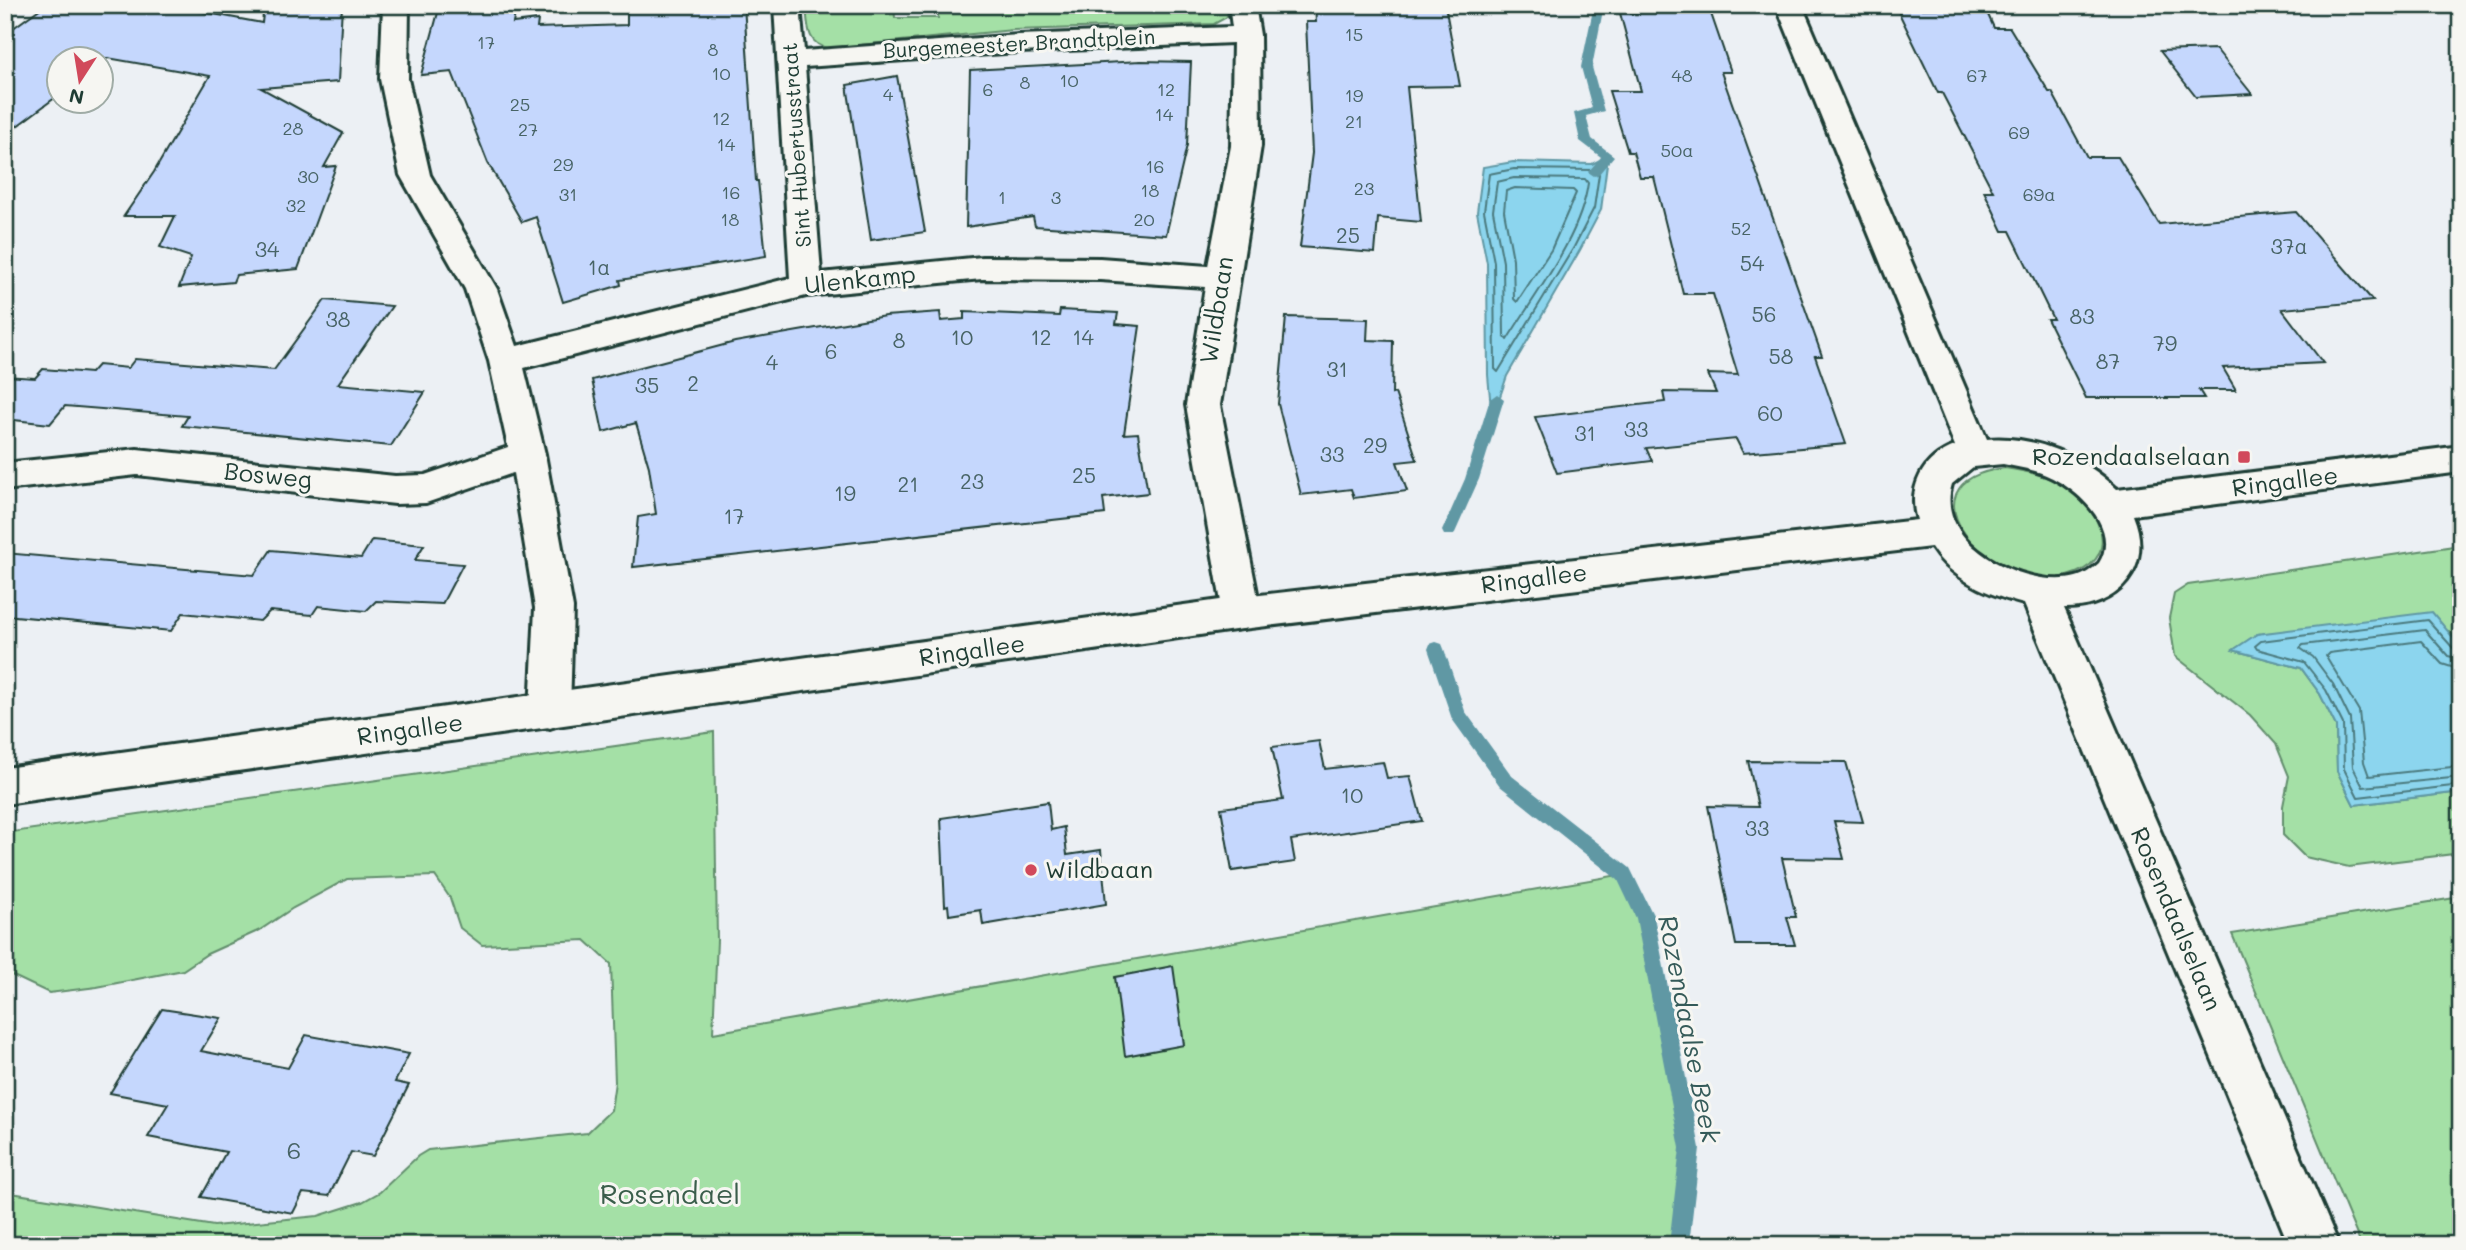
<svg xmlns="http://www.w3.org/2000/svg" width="2466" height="1250" font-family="Mali,sans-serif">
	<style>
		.green { fill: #a4e0a6; stroke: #628e6d; stroke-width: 2 }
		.water { fill: #8cd5ee; stroke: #6098a4; stroke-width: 2 }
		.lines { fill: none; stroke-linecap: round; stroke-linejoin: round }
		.shore { stroke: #4b7a7e; stroke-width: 2 }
		.stream { fill: #6098a4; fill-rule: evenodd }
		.building { fill: #c5d7fd; stroke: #1f3d34; stroke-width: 2 }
		.street-casing { stroke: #1f3d34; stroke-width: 6 }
		.secondary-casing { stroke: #1f3d34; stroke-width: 6 }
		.path { stroke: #1f3d34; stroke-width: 5; stroke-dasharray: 6 6; stroke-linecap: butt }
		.street { fill: #f6f6f2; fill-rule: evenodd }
		.secondary { fill: #f6f6f2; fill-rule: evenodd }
		.poi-dot { fill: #d1495b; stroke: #f6f6f2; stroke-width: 2.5 }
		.labels { text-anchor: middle; stroke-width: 6; stroke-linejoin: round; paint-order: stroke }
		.far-number-label { font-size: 18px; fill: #486466 }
		.far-street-label { font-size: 21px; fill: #1f3d34; stroke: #f6f6f2 }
		.number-label { font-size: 21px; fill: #486466 }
		.street-label { font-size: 24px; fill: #1f3d34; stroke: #f6f6f2 }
		.poi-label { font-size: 24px; fill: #1f3d34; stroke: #f6f6f2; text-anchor: end }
		.near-number-label { font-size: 24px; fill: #486466 }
		.water-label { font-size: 26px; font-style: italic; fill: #355b59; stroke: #f6f6f2 }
		.near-park-label { font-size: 28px; fill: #3a5e4b; stroke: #f6f6f2 }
	</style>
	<rect width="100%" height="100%" fill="#ecf0f4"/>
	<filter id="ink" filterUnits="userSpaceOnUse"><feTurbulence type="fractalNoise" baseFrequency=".0143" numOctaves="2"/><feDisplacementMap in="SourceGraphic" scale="14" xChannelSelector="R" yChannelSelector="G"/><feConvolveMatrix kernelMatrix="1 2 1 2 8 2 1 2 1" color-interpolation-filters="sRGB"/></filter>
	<g filter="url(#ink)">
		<!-- green -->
		<g class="green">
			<path d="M806,5H894L895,18H938V5L960,9L970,5H1096L1107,9L1116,5H1228L1227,17L1214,24L1013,30L829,48C806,45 808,25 806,5Z"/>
			<path d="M2005,468C2026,471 2047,475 2065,487C2103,511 2123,561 2067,576C1994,597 1891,482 2005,468Z"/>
			<path d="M2461,545V647L2449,631L2339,626L2258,634L2233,650L2301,668L2320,694L2336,726L2337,771L2354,805L2461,792V853L2349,867L2305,857L2283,835V806L2289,776L2276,744L2250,715L2175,656L2169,618L2174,594L2188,585Z"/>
			<path d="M714,732L717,940L713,1033L1624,874L1645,917L1690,1148L1679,1245H5V1192L214,1226L318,1216L362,1202L380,1192L418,1156L428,1150L587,1133L611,1110L615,1082L611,964L585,940L482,945L460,928L450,898L435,876L347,879L293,908L260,930L207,954L183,970L97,987L49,993L5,972V833Z"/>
			<path d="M2461,897V1245H2361L2232,934Z"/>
		</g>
		<!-- water -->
		<g class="water">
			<path d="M1608,156L1601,210L1580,250L1507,376L1492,420L1488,375L1487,263L1477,212L1483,167L1513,162L1592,164Z"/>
			<path d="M2432,612L2461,647V792L2354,805L2337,771L2336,726L2320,694L2301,668L2233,650L2257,634Z"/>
		</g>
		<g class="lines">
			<!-- shore -->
			<g class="shore">
				<path d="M1514,169L1595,170L1599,174L1594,208L1574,247L1498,372L1495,369L1494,262L1484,211L1489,174Z"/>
				<path d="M1514,178L1585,179L1588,183C1581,237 1535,294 1507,340L1504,336L1503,262L1493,211L1497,182Z"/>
				<path d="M1515,188L1573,190L1576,193L1551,250L1517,302L1514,299L1513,259L1504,211L1506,191Z"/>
				<path d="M2461,651L2453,648L2428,620L2261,641L2255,646L2257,649L2304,662L2326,690L2343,724L2344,769L2358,797L2461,785"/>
				<path d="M2461,659L2448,656L2425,630L2303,645L2300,648L2313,657L2333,684L2350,719L2353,767L2363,787L2461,777"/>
				<path d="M2461,670L2442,664L2421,641L2329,653L2326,656L2359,711L2364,762L2369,776L2461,766"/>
			</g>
			<!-- stream -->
			<g class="stream">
				<path d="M1594,5H1604L1592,67L1604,111L1586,116L1592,139L1614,156L1598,175L1594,176L1588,172L1601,157L1580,141L1574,113L1592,108L1581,67Z"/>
				<path d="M1497,394L1504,399L1479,479L1454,535H1444L1442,531L1465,479L1490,399Z"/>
				<path d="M1436,642L1442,644L1444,649L1465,711L1512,776L1630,868L1654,917L1700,1148L1689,1245H1669L1680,1148L1636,918L1618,880L1500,786L1452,719L1428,649L1430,644Z"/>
			</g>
		</g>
		<!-- building -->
		<g class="building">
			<path d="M45,5H165L262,23L264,5H342L338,82L261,88L343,133L324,167L336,166L298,269L236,275L233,282L179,287L191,257L160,247L175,216H124L154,172L210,76L108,58L102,62V60H60V94L5,135V34Z"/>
			<path d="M440,5H517L513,23L538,20L537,28L627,25V5H744L756,181H758L766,256L620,280L621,285L563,302L536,217L522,222L488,163L452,72L421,75Z"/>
			<path d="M1315,5H1445L1460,86L1407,87L1421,222L1378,218L1375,253L1300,247L1312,153L1306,22H1316Z"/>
			<path d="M1659,5H1708L1731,72H1721L1822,356H1815L1846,444L1743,453L1736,439L1646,448L1652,461L1557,473L1535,417L1665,402L1663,392L1716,393L1708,374L1738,375L1713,294H1683L1654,177H1640L1633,152H1628L1609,91H1641L1620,13L1661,12Z"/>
			<path d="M1985,8L1994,28H2010L2049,92H2052L2087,157H2118L2159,224L2296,212L2373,301L2282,309L2323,363L2223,368L2236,390H2199L2204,398H2086L2047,319H2053L2010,231H2003L1984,191H1993L1942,93H1938L1897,9Z"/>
			<path d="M2216,49L2252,94L2196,97L2160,51Z"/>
			<path d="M1141,61L1191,62L1187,145L1166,235L1035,226L1033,217L966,227L970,70Z"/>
			<path d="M897,76L925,232L871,240L847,85Z"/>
			<path d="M325,300L392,306L338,384L425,392L391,446L182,426L188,416L65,406L50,424L5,419V376L35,378L43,369L91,373L98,365L128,368L135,359L274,370Z"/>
			<path d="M1060,310L1118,313L1116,324L1140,326L1124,434L1138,433L1148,493L1103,498L1105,514L633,567L638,517L656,514L649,467L636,423L603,432L592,380L735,342L885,316L940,312L941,321L964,319V312L1059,316Z"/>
			<path d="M1286,317L1368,319L1367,340L1393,341L1392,394L1395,393L1417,460L1397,462L1407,491L1354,498L1351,489L1301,495L1278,404Z"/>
			<path d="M372,540L424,545L415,560L463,564L442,604L376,601L366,611L318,606L312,615L270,611L260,621L183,613L171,631L5,615V553L254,575L271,550L361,558Z"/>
			<path d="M1319,741L1325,769L1383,762L1387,778L1410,776L1422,821L1291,840L1295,862L1232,871L1221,808L1283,800L1272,747Z"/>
			<path d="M1748,761L1846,762L1863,822L1834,821L1844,859L1782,858L1796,917H1787L1795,945H1736L1708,806L1758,807Z"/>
			<path d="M1048,802L1051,830L1064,827L1067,855L1101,850L1106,904L983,925L981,910L949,915L948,905L945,906L941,818Z"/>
			<path d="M1173,966L1184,1045L1125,1056L1115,977Z"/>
			<path d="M162,1009L221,1018L201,1051L288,1068L306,1035L409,1054L395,1082L409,1085L373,1156L351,1152L329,1196L303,1193L293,1213L201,1197L226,1152L148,1137L168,1104L110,1093Z"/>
		</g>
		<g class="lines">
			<!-- street casing -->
			<g class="street-casing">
				<path id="street" d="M383,5H409L408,79L430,175L497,289L517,346L790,278L774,5H800L804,51L1019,35L1232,27L1229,5H1255L1260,35L1261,146L1220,405L1261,613L1256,624L1242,629L1228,624L1223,613L1186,405L1205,287L1100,280L982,279L806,296L524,368L545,454L573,608L570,711L564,723L550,728L536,723L530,711L535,608L513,473L426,503L395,504L137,475L5,490V463L137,449L395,476L425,475L508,447L489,361L465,289L400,175L380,79ZM1233,43L1231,146L1208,266L1100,258L982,257L821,273L805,67L1019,52Z"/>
			</g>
			<!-- secondary casing -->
			<g class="secondary-casing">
				<path id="secondary" d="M1776,5H1802L1987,439C2034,435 2083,456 2117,489L2461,446V472L2133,515C2155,568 2118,609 2064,608L2339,1245H2289L2024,604C1988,595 1951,579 1931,547L1242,629L5,804V768L1242,597L1917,520C1907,488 1923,457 1955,446ZM2003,464C2017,467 2032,469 2046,475C2075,487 2122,527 2099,563C2092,569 2085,575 2076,577C2027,590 1933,544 1952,484L1973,467Z"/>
			</g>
			<!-- path -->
			<path class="path" d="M366,1245H463"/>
			<!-- street -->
			<use href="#street" class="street"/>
			<!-- secondary -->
			<use href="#secondary" class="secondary"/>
		</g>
	</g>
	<!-- markers -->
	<g class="poi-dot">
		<rect x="2237" y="450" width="14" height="14" rx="3.5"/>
		<circle cx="1031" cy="870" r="7"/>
	</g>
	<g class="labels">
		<!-- far-number labels -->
		<g class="far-number-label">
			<text x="1354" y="41">15</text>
			<text x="486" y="49">17</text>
			<text x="713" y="56">8</text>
			<text x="721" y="80">10</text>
			<text x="1682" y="82">48</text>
			<text x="1977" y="82">67</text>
			<text x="1069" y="87">10</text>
			<text x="1025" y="89">8</text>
			<text x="988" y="96">6</text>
			<text x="1166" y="96">12</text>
			<text x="888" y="101">4</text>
			<text x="1354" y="102">19</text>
			<text x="520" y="111">25</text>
			<text x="1164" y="121">14</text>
			<text x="721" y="125">12</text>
			<text x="1354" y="128">21</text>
			<text x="293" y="135">28</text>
			<text x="528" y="136">27</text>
			<text x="2019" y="139">69</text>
			<text x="726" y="151">14</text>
			<text x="1677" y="157">50a</text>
			<text x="563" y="171">29</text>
			<text x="1155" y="173">16</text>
			<text x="308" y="183">30</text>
			<text x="1364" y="195">23</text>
			<text x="1150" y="197">18</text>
			<text x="731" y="199">16</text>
			<text x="568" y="201">31</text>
			<text x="2039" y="201">69a</text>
			<text x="1002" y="204">1</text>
			<text x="1056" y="204">3</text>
			<text x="296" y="212">32</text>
			<text x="730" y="226">18</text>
			<text x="1144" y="226">20</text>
			<text x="1741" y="235">52</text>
		</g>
		<!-- far-street labels -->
		<g class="far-street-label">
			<text transform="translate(1019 44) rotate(-3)" y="7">Burgemeester Brandtplein</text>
			<text transform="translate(797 145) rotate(-94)" y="7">Sint Hubertusstraat</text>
		</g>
		<!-- number labels -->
		<g class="number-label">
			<text x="1348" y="243">25</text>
			<text x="2289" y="254">37a</text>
			<text x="267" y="257">34</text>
			<text x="1752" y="271">54</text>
			<text x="599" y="275">1a</text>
			<text x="1764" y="322">56</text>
			<text x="2082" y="324">83</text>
			<text x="338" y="327">38</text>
			<text x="962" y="345">10</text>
			<text x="1041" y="345">12</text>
			<text x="1083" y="345">14</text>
			<text x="899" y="348">8</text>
			<text x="2165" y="351">79</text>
			<text x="831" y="359">6</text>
			<text x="1781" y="364">58</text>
			<text x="2108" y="369">87</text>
			<text x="772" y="370">4</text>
			<text x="1337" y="377">31</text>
			<text x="693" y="391">2</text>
			<text x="647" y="393">35</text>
			<text x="1770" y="421">60</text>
			<text x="1636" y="437">33</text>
			<text x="1585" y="441">31</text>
			<text x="1375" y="453">29</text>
			<text x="1332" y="462">33</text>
			<text x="1084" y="483">25</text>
			<text x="972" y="489">23</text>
			<text x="908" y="492">21</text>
			<text x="845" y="501">19</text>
			<text x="734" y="524">17</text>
			<text x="1352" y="803">10</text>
			<text x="1757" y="836">33</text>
		</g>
		<!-- street labels -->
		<g class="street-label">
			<text transform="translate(860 280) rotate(-6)" y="8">Ulenkamp</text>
			<text transform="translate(1217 310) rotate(-81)" y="8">Wildbaan</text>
			<text transform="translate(268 476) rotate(6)" y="8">Bosweg</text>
			<text transform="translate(2285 482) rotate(-7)" y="8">Ringallee</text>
			<text transform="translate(1534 579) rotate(-7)" y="8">Ringallee</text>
			<text transform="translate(972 651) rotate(-8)" y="8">Ringallee</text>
			<text transform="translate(410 730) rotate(-8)" y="8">Ringallee</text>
			<text transform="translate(2176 919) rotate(67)" y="8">Rosendaalselaan</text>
		</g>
		<!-- poi labels -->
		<g class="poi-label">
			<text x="2230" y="465">Rozendaalselaan</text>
			<text x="1045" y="878" text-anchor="start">Wildbaan</text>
		</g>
		<!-- near-number labels -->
		<g class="near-number-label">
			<text x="294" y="1159">6</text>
		</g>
		<!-- water labels -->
		<g class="water-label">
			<text transform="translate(1689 1029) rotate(79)" y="9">Rozendaalse Beek</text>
		</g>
		<!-- near-park labels -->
		<g class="near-park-label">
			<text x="670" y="1204">Rosendael</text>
		</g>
	</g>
	<!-- margin -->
	<rect width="2466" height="1250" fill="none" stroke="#f6f6f2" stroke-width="28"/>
	<rect x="14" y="14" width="2438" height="1222" fill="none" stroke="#1f3d34" stroke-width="2.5" filter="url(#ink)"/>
	<!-- north arrow -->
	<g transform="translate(80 80) rotate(192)"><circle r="33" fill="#f6f6f2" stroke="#a0aca6" stroke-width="2"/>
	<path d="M0-5L12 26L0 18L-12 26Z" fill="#d1495b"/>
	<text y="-10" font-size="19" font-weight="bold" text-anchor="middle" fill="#1f3d34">N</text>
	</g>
</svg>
